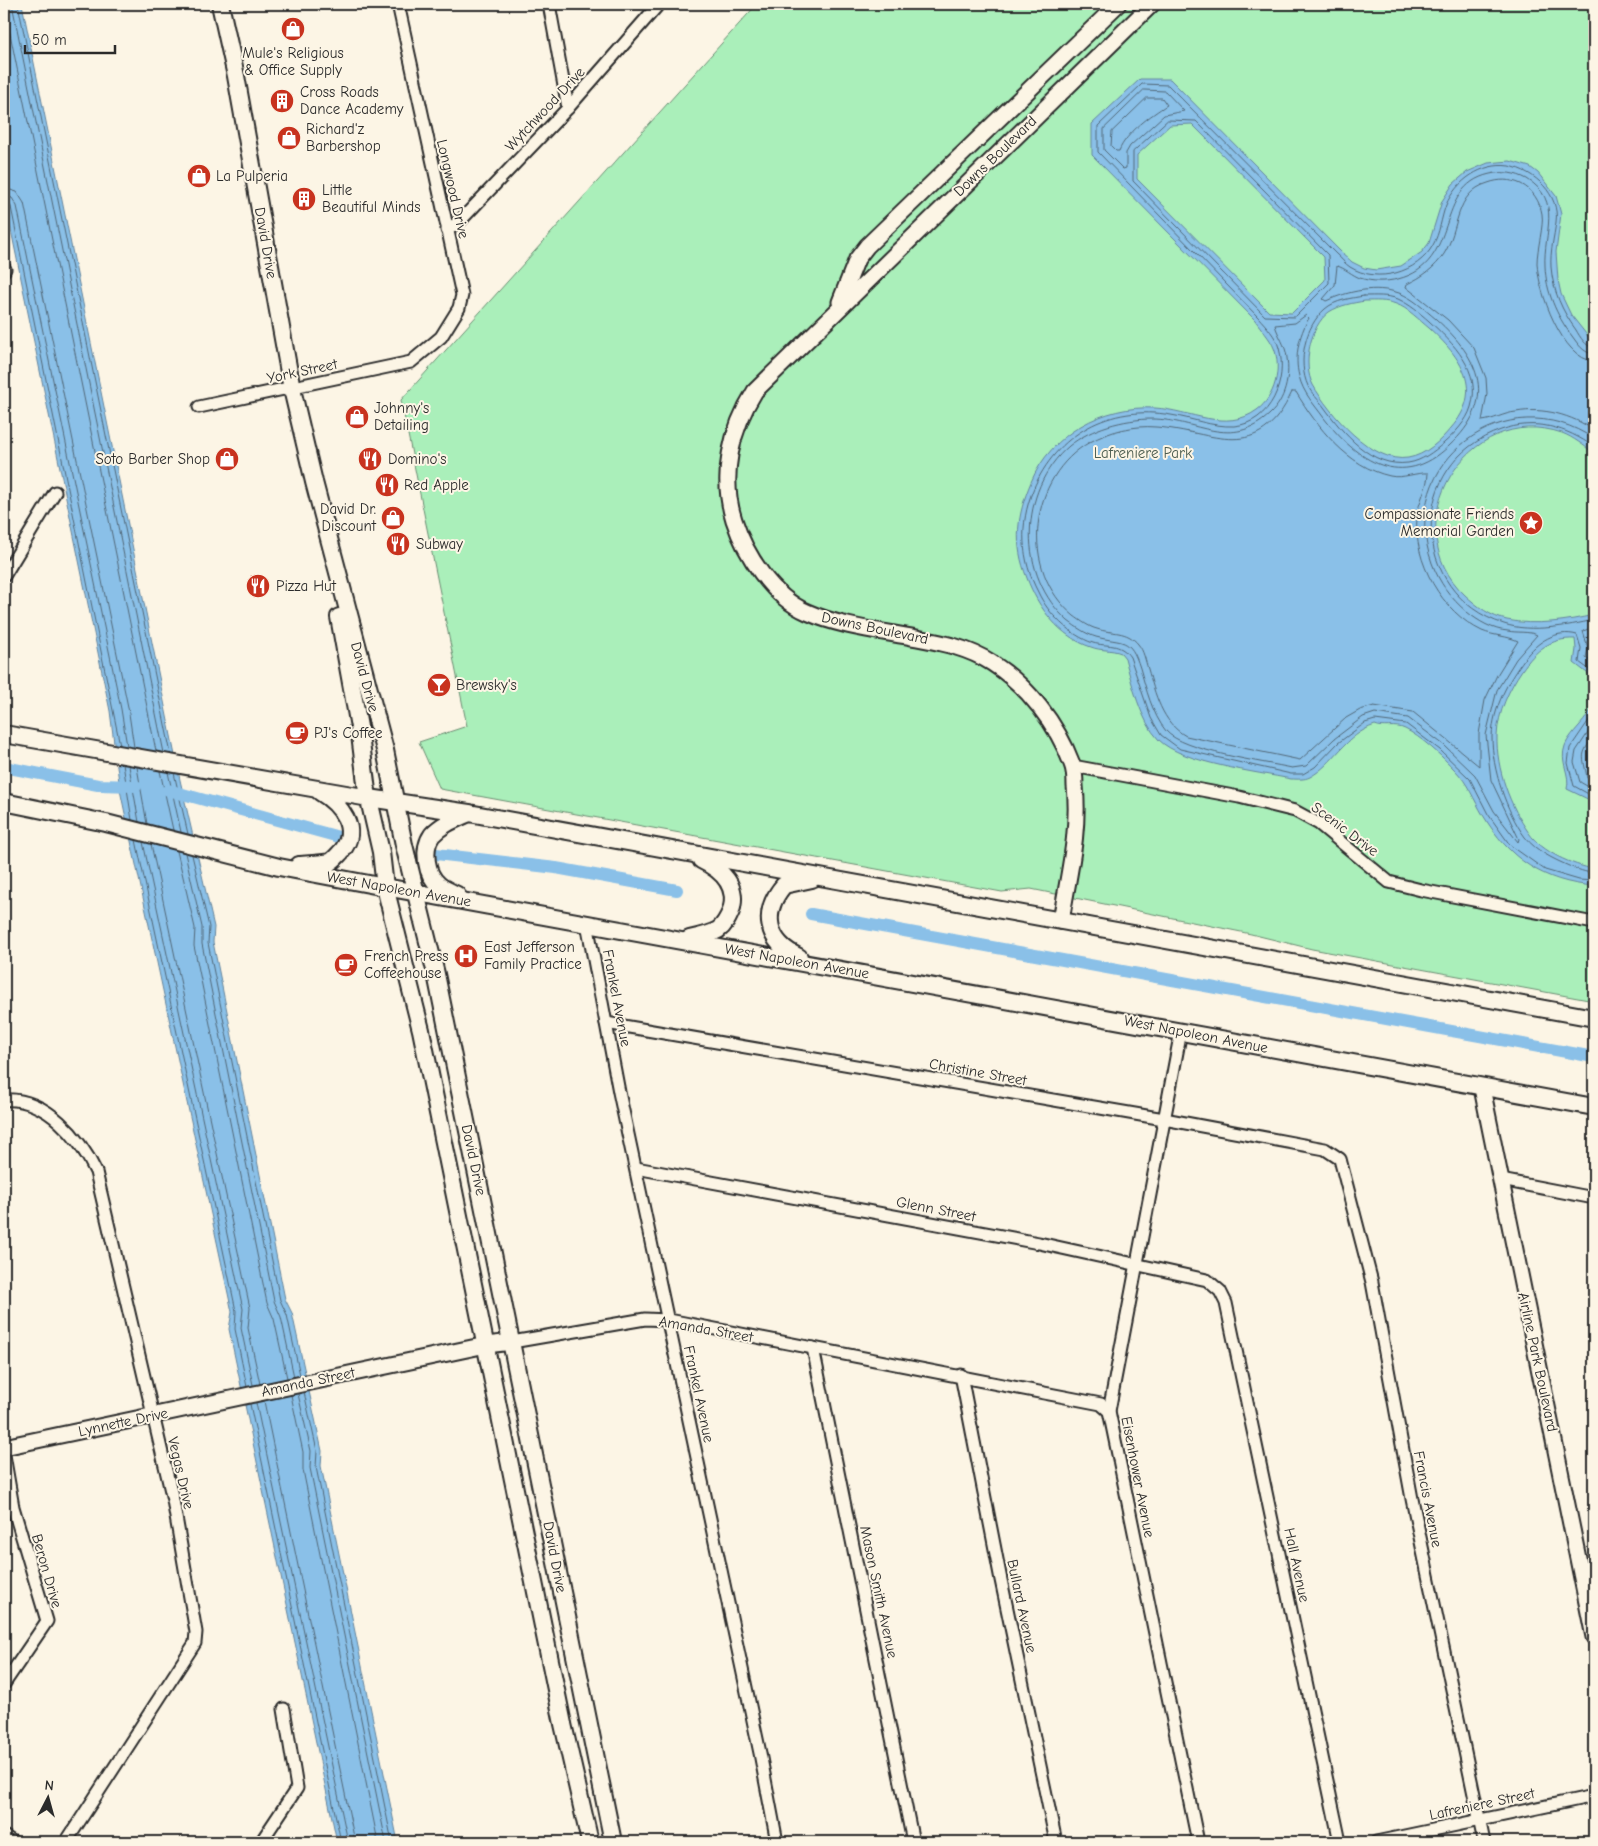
<svg xmlns="http://www.w3.org/2000/svg" width="1598" height="1846" font-family="'Comic Neue',sans-serif">
	<style>
		.green { fill: #aaefba; stroke: #6a8d72 }
		.water { fill: #8ac0e8; stroke: #64849c; fill-rule: evenodd }
		.lines { fill: none; stroke-linecap: round; stroke-linejoin: round }
		.shore { stroke: #516777; stroke-width: 1 }
		.canal { stroke: #8ac0e8; stroke-width: 12 }
		.minor-casing { stroke: #2b2b2b; stroke-width: 15 }
		.tertiary-casing { stroke: #2b2b2b; stroke-width: 19 }
		.secondary-casing { stroke: #2b2b2b; stroke-width: 20 }
		.minor { stroke: #fcf5e5; stroke-width: 11 }
		.tertiary { stroke: #fcf5e5; stroke-width: 15 }
		.secondary { stroke: #fcf5e5; stroke-width: 16 }
		.labels { text-anchor: middle; stroke-width: 4; stroke-linejoin: round; paint-order: stroke }
		.poi-label { font-size: 15px; fill: #2b2b2b; stroke: #fcf5e5; text-anchor: start }
		.street-label { font-size: 15px; fill: #2b2b2b; stroke: #fcf5e5 }
		.park-label { font-size: 15px; fill: #4b5c4f; stroke: #fcf5e5 }
	</style>
	<rect width="100%" height="100%" fill="#fcf5e5"/>
	<filter id="ink" filterUnits="userSpaceOnUse"><feTurbulence type="fractalNoise" baseFrequency=".02" numOctaves="2"/><feDisplacementMap in="SourceGraphic" scale="10" xChannelSelector="R" yChannelSelector="G"/><feConvolveMatrix kernelMatrix="1 2 1 2 8 2 1 2 1" color-interpolation-filters="sRGB"/></filter>
	<g filter="url(#ink)">
		<!-- green -->
		<path class="green" d="M757,4H1594V1001L1312,949L1251,934L1031,889L1002,892L440,789L419,742L467,726L401,400Z"/>
		<!-- water -->
		<g class="water">
			<path d="M4,4H22L180,780L214,927L213,942L285,1299L292,1313L322,1451L321,1466L398,1842H337L229,1329L232,1312L120,790L110,711L4,196Z"/>
			<path d="M1140,79H1170L1340,251L1352,262L1364,268L1376,270L1401,266L1422,252L1429,243L1442,201L1453,184L1467,172L1488,163L1510,161L1530,167L1538,173L1556,196L1561,214L1556,252L1558,280L1561,294L1571,315L1594,344V453C1584,446 1573,437 1562,433C1467,401 1392,526 1465,595C1477,606 1491,617 1507,620C1535,626 1567,621 1594,615V802L1567,789C1571,774 1559,762 1565,746C1571,730 1593,717 1594,699C1594,693 1592,683 1591,676L1574,663L1576,649L1575,639C1550,638 1536,650 1522,670C1509,689 1498,712 1497,736C1496,769 1510,806 1529,833C1542,852 1572,865 1594,869V886C1543,882 1509,859 1483,815C1474,800 1468,783 1455,770C1443,757 1420,736 1405,729C1395,724 1384,729 1375,725C1345,735 1334,764 1310,777C1304,780 1298,779 1291,779C1257,772 1182,763 1159,740C1140,720 1132,684 1125,658L1121,653C1111,649 1101,651 1091,647C1060,637 1038,608 1027,578C1013,544 1017,515 1031,482C1051,434 1103,405 1155,408C1190,410 1226,433 1257,410C1275,397 1282,369 1274,348C1270,338 1261,329 1255,320L1092,155V124ZM1192,124L1324,257L1325,280L1292,313L1269,312L1137,179V155L1170,125ZM1365,301C1375,301 1386,300 1396,304C1408,308 1419,320 1429,328C1461,357 1485,390 1451,428C1440,441 1426,455 1408,458C1372,464 1329,413 1313,385C1302,365 1310,326 1329,312C1340,305 1353,303 1365,301Z"/>
		</g>
		<g class="lines">
			<!-- shore -->
			<g class="shore">
				<path d="M4,4L156,751"/>
				<path d="M12,4L164,753"/>
				<path d="M18,4L171,754"/>
				<path d="M1144,90L1165,91L1184,111L1164,115L1130,146L1126,153V168L1123,169L1104,150V129Z"/>
				<path d="M1147,98H1162L1167,105C1151,115 1126,133 1119,151H1116L1111,146L1112,132Z"/>
				<path d="M1168,120L1196,121L1328,255L1329,283L1295,317L1265,316L1133,181V152Z"/>
				<path d="M4,188L17,192L24,203L128,707L134,747"/>
				<path d="M4,196L12,198L17,206L121,709L127,746"/>
				<path d="M4,202L9,203L11,207L120,745"/>
				<path d="M1364,296C1375,296 1388,295 1398,299C1409,304 1420,313 1429,321C1453,343 1482,371 1471,407C1467,421 1454,434 1444,443C1433,452 1422,461 1408,463C1371,468 1343,433 1324,407C1319,400 1311,393 1308,386C1297,362 1305,326 1325,309C1335,300 1352,298 1364,296Z"/>
				<path d="M1594,348C1586,347 1580,337 1576,330C1562,311 1553,291 1551,267C1550,251 1554,238 1556,222C1560,195 1535,171 1509,166C1482,162 1456,181 1446,205C1441,218 1440,233 1433,245C1418,273 1377,284 1350,267C1345,264 1341,258 1336,254L1168,85L1142,84L1098,126V152L1258,317C1266,326 1276,336 1279,348C1288,380 1271,423 1234,426C1212,427 1191,418 1171,415C1110,404 1056,434 1033,490C1019,524 1021,560 1038,592C1048,614 1070,635 1093,643C1107,647 1120,642 1130,657L1151,718L1161,735L1180,749L1291,774H1303L1315,767L1338,743L1365,723L1375,720L1406,724L1440,750L1470,779L1488,814L1510,845L1545,870L1579,880L1594,881"/>
				<path d="M1594,354C1583,353 1578,344 1572,336C1556,315 1546,291 1545,266C1543,233 1563,201 1527,179C1516,173 1503,171 1490,174C1432,187 1462,263 1398,279C1386,282 1372,282 1360,278C1352,275 1345,268 1337,266L1335,285L1323,299L1326,301C1349,291 1375,285 1399,293C1413,298 1425,310 1436,319C1481,359 1498,401 1449,446C1402,491 1357,461 1324,418C1314,404 1303,393 1299,376C1294,357 1299,335 1309,318L1306,315L1295,323L1275,325C1278,336 1286,345 1287,358C1290,378 1285,400 1270,414C1231,451 1196,419 1152,419C1124,419 1091,428 1069,446C1018,490 1017,576 1068,621C1076,627 1086,634 1096,637C1123,644 1130,636 1140,668C1146,688 1152,714 1166,731C1183,751 1264,762 1292,768L1306,766L1334,739L1363,717L1375,713L1408,718L1444,745L1475,775L1494,811L1518,842L1519,839L1491,780L1486,735L1497,690L1516,659L1537,635C1530,631 1516,633 1508,631C1493,630 1478,621 1467,612C1451,599 1439,582 1432,563C1395,462 1507,379 1594,439"/>
				<path d="M1594,361C1562,360 1538,290 1537,263C1537,248 1544,226 1542,214C1540,202 1533,190 1521,184C1510,179 1499,179 1488,183C1454,193 1460,229 1444,254C1435,268 1422,277 1407,284L1406,287L1448,320L1474,348L1486,378L1487,394L1482,421C1493,420 1504,413 1516,412C1544,407 1571,415 1594,430"/>
				<path d="M1292,392H1296C1317,427 1348,467 1390,476C1403,479 1416,472 1428,473C1428,487 1418,502 1417,517C1413,562 1442,612 1482,631C1494,636 1508,636 1518,641L1497,675L1485,700L1479,734V766L1413,712L1374,706L1360,710L1346,718L1300,760L1186,736C1162,723 1155,693 1148,669C1145,660 1144,651 1138,644C1127,630 1112,634 1097,629C1089,627 1081,621 1074,616C1018,570 1029,476 1090,442C1110,431 1134,425 1156,427C1214,431 1258,466 1292,392Z"/>
				<path d="M1594,447C1566,427 1535,418 1501,430C1406,462 1409,594 1504,624C1531,633 1567,626 1594,620"/>
				<path d="M1594,627L1583,631L1588,648L1586,658L1594,664"/>
				<path d="M1594,673L1579,662L1581,648L1577,635C1556,629 1537,642 1525,658C1508,681 1493,707 1492,737C1492,769 1506,811 1525,837C1536,851 1553,859 1569,866C1577,869 1586,873 1594,873"/>
				<path d="M1594,713L1570,748L1568,763L1574,786L1594,797"/>
				<path d="M1594,724L1576,751L1574,762L1580,782L1594,790"/>
				<path d="M1594,736C1579,757 1583,754 1587,778L1594,782"/>
				<path d="M123,764L132,820"/>
				<path d="M129,766L139,822"/>
				<path d="M137,767L147,824"/>
				<path d="M160,771L173,830"/>
				<path d="M168,772L181,832"/>
				<path d="M174,773L188,834"/>
				<path d="M136,840L236,1311L235,1329L247,1387"/>
				<path d="M143,842L243,1309L241,1328L253,1385"/>
				<path d="M151,844L250,1308L248,1328L260,1384"/>
				<path d="M177,851L195,928L194,946L267,1303L274,1319L287,1378"/>
				<path d="M185,853L202,927V944L274,1301L281,1317L294,1377"/>
				<path d="M192,855L209,927L208,943L280,1300L287,1315L300,1375"/>
				<path d="M304,1392L317,1451L316,1467L392,1842"/>
				<path d="M298,1394L311,1451L310,1468L386,1842"/>
				<path d="M291,1395L303,1452V1470L378,1842"/>
				<path d="M264,1401L355,1842"/>
				<path d="M256,1403L348,1842"/>
				<path d="M250,1404L341,1842"/>
			</g>
			<!-- canal -->
			<g class="canal">
				<path d="M4,767L98,785L136,786"/>
				<path d="M168,790L339,837"/>
				<path d="M436,854L556,868L677,890"/>
				<path d="M811,914L1594,1057"/>
			</g>
			<!-- minor casing -->
			<g class="minor-casing">
				<g id="minor">
					<path d="M549,4L568,108"/>
					<path d="M447,230L460,221L568,108L659,4"/>
					<path d="M4,271L5,269"/>
					<path d="M199,407L411,362L441,337L459,308L462,295L398,4"/>
					<path d="M4,576L55,492"/>
					<path d="M1073,766L1239,797L1295,811L1319,824L1389,882L1421,890L1594,923"/>
					<path d="M587,923L619,1092L760,1753L777,1842"/>
					<path d="M606,1023L1164,1119L1325,1149L1340,1159L1372,1282L1412,1499L1484,1842"/>
					<path d="M1181,1031L1109,1411L1198,1842"/>
					<path d="M4,1100C46,1097 80,1138 96,1172L173,1500L196,1632L195,1643L66,1842"/>
					<path d="M636,1168L1039,1243L1207,1280L1220,1291L1226,1303L1340,1842"/>
					<path d="M1501,1180L1594,1198"/>
					<path d="M512,1342L645,1319L669,1320L1101,1404L1109,1411"/>
					<path d="M813,1348L913,1842"/>
					<path d="M961,1375L1001,1580L1056,1842"/>
					<path d="M4,1455L13,1507L47,1621L4,1684"/>
					<path d="M4,1836L13,1842"/>
					<path d="M261,1842L297,1788L284,1709"/>
					<path d="M1376,1842L1594,1796"/>
				</g>
			</g>
			<!-- tertiary casing -->
			<g class="tertiary-casing">
				<g id="tertiary">
					<path d="M840,302L857,259L867,246L1118,4"/>
					<path d="M1061,921C1068,876 1080,832 1075,786C1075,779 1075,771 1072,764C1057,724 1028,686 992,663C969,648 943,643 917,638C881,631 841,627 807,612C772,597 745,554 734,520C720,476 731,429 755,391L1152,4"/>
					<path d="M1482,1088L1594,1637"/>
					<path d="M4,1447L486,1345L512,1342"/>
				</g>
			</g>
			<!-- secondary casing -->
			<g class="secondary-casing">
				<g id="secondary">
					<path d="M220,4L236,76L292,389L314,482L385,750L404,845L436,974L613,1842"/>
					<path d="M339,617L359,727L367,791L381,852L385,887L421,1030L563,1724L590,1842"/>
					<path d="M4,734L369,798L469,813L1594,1018"/>
					<path d="M4,802L106,823L279,867L385,887L1594,1107"/>
					<path d="M299,865C308,864 320,864 330,862C334,860 338,855 341,852C361,829 340,804 320,792"/>
					<path d="M457,895C451,892 444,889 439,885C426,875 422,849 432,835C442,824 456,819 469,813"/>
					<path d="M689,939C699,937 709,935 718,930C725,925 728,918 731,911C739,886 722,870 701,860"/>
					<path d="M799,957C766,942 761,912 784,885L812,879"/>
				</g>
			</g>
			<!-- minor -->
			<use href="#minor" class="minor"/>
			<!-- tertiary -->
			<use href="#tertiary" class="tertiary"/>
			<!-- secondary -->
			<use href="#secondary" class="secondary"/>
		</g>
	</g>
	<!-- icons -->
	<defs>
		<g id="shop-disc" transform="scale(1.25)"><circle r="9.5" fill="#c8321e" stroke="#fcf5e5"/><path d="M-5-2.5h2.3a2.7 3.5 0 0 1 5.4 0H5L5.5 6h-11ZM-1.5-2.5h3a1.5 2.3 0 0 0-3 0Z" fill="#fff"/></g>
		<g id="building-disc" transform="scale(1.25)"><circle r="9.5" fill="#c8321e" stroke="#fcf5e5"/><path d="M-4-6H4V6H1V3H-1V6H-4ZM-2.5-4.3h1.7v1.8h-1.7ZM.8-4.3h1.7v1.8H.8ZM-2.5-1h1.7V.8h-1.7ZM.8-1h1.7V.8H.8Z" fill="#fff"/></g>
		<g id="restaurant-disc" transform="scale(1.25)"><circle r="9.5" fill="#c8321e" stroke="#fcf5e5"/><path d="M-5-6h1v4h1v-4h1v4h1v-4h1v5L-1.5 .5V6h-2V.5L-5-1ZM5-6V6H3V1.5H1.5Q1.5-4 5-6Z" fill="#fff"/></g>
		<g id="sight-disc" transform="scale(1.25)"><circle r="9.5" fill="#c8321e" stroke="#fcf5e5"/><path d="M0-6L1.8-2.2L6-1.7L2.9 1.2L3.7 5.4L0 3.3L-3.7 5.4L-2.9 1.2L-6-1.7L-1.8-2.2Z" fill="#fff"/></g>
		<g id="bar-disc" transform="scale(1.25)"><circle r="9.5" fill="#c8321e" stroke="#fcf5e5"/><path d="M-6-5H6L.8 .8V4.5H3.5V6h-7V4.5H-.8V.8Z" fill="#fff"/></g>
		<g id="cafe-disc" transform="scale(1.25)"><circle r="9.5" fill="#c8321e" stroke="#fcf5e5"/><path d="M-5.5-4.5H6V0H3Q3 3.5 0 3.5H-2.5Q-5.5 3.5-5.5 0ZM3-3.2v2h1.7v-2ZM-6 4.5H4V6H-6Z" fill="#fff"/></g>
		<g id="hospital-disc" transform="scale(1.25)"><circle r="9.5" fill="#c8321e" stroke="#fcf5e5"/><path d="M-5-5h3v3.5h4V-5h3V5h-3V1.5h-4V5h-3Z" fill="#fff"/></g>
	</defs>
	<g fill-rule="evenodd">
		<use href="#shop-disc" x="293" y="29"/>
		<use href="#building-disc" x="282" y="101"/>
		<use href="#shop-disc" x="289" y="138"/>
		<use href="#shop-disc" x="199" y="176"/>
		<use href="#building-disc" x="304" y="199"/>
		<use href="#shop-disc" x="357" y="417"/>
		<use href="#shop-disc" x="227" y="459"/>
		<use href="#restaurant-disc" x="370" y="459"/>
		<use href="#restaurant-disc" x="387" y="485"/>
		<use href="#shop-disc" x="393" y="518"/>
		<use href="#sight-disc" x="1531" y="523"/>
		<use href="#restaurant-disc" x="398" y="544"/>
		<use href="#restaurant-disc" x="258" y="586"/>
		<use href="#bar-disc" x="439" y="685"/>
		<use href="#cafe-disc" x="297" y="733"/>
		<use href="#hospital-disc" x="466" y="956"/>
		<use href="#cafe-disc" x="346" y="965"/>
	</g>
	<g class="labels">
		<!-- poi labels -->
		<g class="poi-label">
			<text x="293" y="58" text-anchor="middle">Mule's Religious<tspan x="293" dy="17">&amp; Office Supply</tspan></text>
			<text x="300" y="97">Cross Roads<tspan x="300" dy="17">Dance Academy</tspan></text>
			<text x="306" y="134">Richard'z<tspan x="306" dy="17">Barbershop</tspan></text>
			<text x="216" y="181">La Pulperia</text>
			<text x="322" y="195">Little<tspan x="322" dy="17">Beautiful Minds</tspan></text>
			<text x="374" y="413">Johnny's<tspan x="374" dy="17">Detailing</tspan></text>
			<text x="210" y="464" text-anchor="end">Soto Barber Shop</text>
			<text x="388" y="464">Domino's</text>
			<text x="404" y="490">Red Apple</text>
			<text x="376" y="514" text-anchor="end">David Dr.<tspan x="376" dy="17">Discount</tspan></text>
			<text x="1514" y="519" text-anchor="end">Compassionate Friends<tspan x="1514" dy="17">Memorial Garden</tspan></text>
			<text x="416" y="549">Subway</text>
			<text x="276" y="591">Pizza Hut</text>
			<text x="456" y="690">Brewsky's</text>
			<text x="314" y="738">PJ's Coffee</text>
			<text x="484" y="952">East Jefferson<tspan x="484" dy="17">Family Practice</tspan></text>
			<text x="364" y="961">French Press<tspan x="364" dy="17">Coffeehouse</tspan></text>
		</g>
		<!-- street labels -->
		<g class="street-label">
			<text transform="translate(545 109) rotate(-47)" y="5">Wytchwood Drive</text>
			<text transform="translate(995 156) rotate(-44)" y="5">Downs Boulevard</text>
			<text transform="translate(453 189) rotate(77)" y="5">Longwood Drive</text>
			<text transform="translate(266 243) rotate(80)" y="5">David Drive</text>
			<text transform="translate(302 371) rotate(-12)" y="5">York Street</text>
			<text transform="translate(875 628) rotate(12)" y="5">Downs Boulevard</text>
			<text transform="translate(365 677) rotate(75)" y="5">David Drive</text>
			<text transform="translate(1345 829) rotate(37)" y="5">Scenic Drive</text>
			<text transform="translate(399 889) rotate(10)" y="5">West Napoleon Avenue</text>
			<text transform="translate(797 961) rotate(10)" y="5">West Napoleon Avenue</text>
			<text transform="translate(617 998) rotate(79)" y="5">Frankel Avenue</text>
			<text transform="translate(1196 1034) rotate(11)" y="5">West Napoleon Avenue</text>
			<text transform="translate(978 1072) rotate(10)" y="5">Christine Street</text>
			<text transform="translate(474 1160) rotate(78)" y="5">David Drive</text>
			<text transform="translate(936 1209) rotate(11)" y="5">Glenn Street</text>
			<text transform="translate(706 1329) rotate(10)" y="5">Amanda Street</text>
			<text transform="translate(1538 1362) rotate(78)" y="5">Airline Park Boulevard</text>
			<text transform="translate(308 1382) rotate(-12)" y="5">Amanda Street</text>
			<text transform="translate(699 1394) rotate(78)" y="5">Frankel Avenue</text>
			<text transform="translate(123 1422) rotate(-12)" y="5">Lynnette Drive</text>
			<text transform="translate(181 1473) rotate(77)" y="5">Vegas Drive</text>
			<text transform="translate(1138 1477) rotate(79)" y="5">Eisenhower Avenue</text>
			<text transform="translate(1428 1499) rotate(79)" y="5">Francis Avenue</text>
			<text transform="translate(555 1557) rotate(79)" y="5">David Drive</text>
			<text transform="translate(1297 1565) rotate(78)" y="5">Hall Avenue</text>
			<text transform="translate(47 1571) rotate(74)" y="5">Beron Drive</text>
			<text transform="translate(879 1592) rotate(78)" y="5">Mason Smith Avenue</text>
			<text transform="translate(1022 1606) rotate(78)" y="5">Bullard Avenue</text>
			<text transform="translate(1482 1804) rotate(-12)" y="5">Lafreniere Street</text>
		</g>
		<!-- park labels -->
		<g class="park-label">
			<text x="1143" y="458">Lafreniere Park</text>
		</g>
	</g>
	<!-- margin -->
	<rect width="1598" height="1846" fill="none" stroke="#fcf5e5" stroke-width="20"/>
	<rect x="10" y="10" width="1578" height="1826" fill="none" stroke="#2b2b2b" stroke-width="2" filter="url(#ink)"/>
	<!-- north arrow -->
	<g transform="translate(48 1798) rotate(6)" stroke="#fcf5e5" stroke-width="4" paint-order="stroke">
	<path d="M0-4L9 19L0 12L-9 19Z" fill="#2b2b2b"/>
	<text y="-8" font-size="14" font-weight="bold" text-anchor="middle" fill="#2b2b2b">N</text>
	</g>
	<!-- scale -->
	<path d="M25 45v8h90v-8" fill="none" stroke="#2b2b2b" stroke-width="2.5"/>
	<text x="32" y="45" font-size="15" fill="#2b2b2b" stroke="#fcf5e5" stroke-width="4" paint-order="stroke">50 m</text>
</svg>
